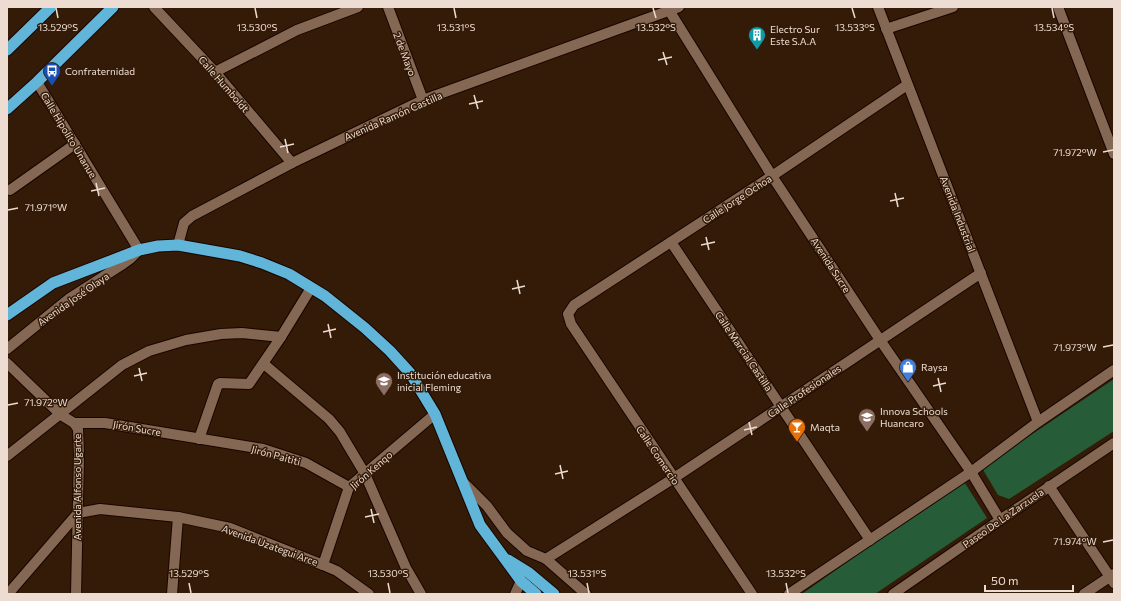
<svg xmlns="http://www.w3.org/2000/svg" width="1121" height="601" font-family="Commissioner,sans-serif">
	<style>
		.forest { fill: #265d38 }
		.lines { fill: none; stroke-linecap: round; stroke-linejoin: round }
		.minor-casing { stroke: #190500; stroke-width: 12 }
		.tertiary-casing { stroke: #190500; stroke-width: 12 }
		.trunk-casing { stroke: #190500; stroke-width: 13 }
		.minor { stroke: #856853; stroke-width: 10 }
		.tertiary { stroke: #856853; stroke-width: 10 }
		.trunk { stroke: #61b5d8; stroke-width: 11 }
		.ticks { fill: none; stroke: #eddcd1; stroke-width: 1.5 }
		.labels { text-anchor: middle; stroke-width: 3; stroke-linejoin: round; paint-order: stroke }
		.poi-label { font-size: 10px; fill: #eddcd1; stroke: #331b08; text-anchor: start }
		.street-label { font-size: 10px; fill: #eddcd1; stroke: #331b08 }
		.ticks-label { font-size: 10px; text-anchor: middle; fill: #eddcd1; stroke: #331b08; stroke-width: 3; stroke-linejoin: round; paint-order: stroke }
	</style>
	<rect width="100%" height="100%" fill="#331b08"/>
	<!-- forest -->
	<g class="forest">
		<path d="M1114,379V431L1009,499L998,495L982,468Z"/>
		<path d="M963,480L987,518L875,594H802Z"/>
	</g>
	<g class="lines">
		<!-- minor casing -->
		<g class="minor-casing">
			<g id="minor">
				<path d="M154,7L215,72L292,163"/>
				<path d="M388,7L423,100"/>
				<path d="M878,7L1038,422"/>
				<path d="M1058,7L1114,154"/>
				<path d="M886,29L953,7"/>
				<path d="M215,72L297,30L358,7"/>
				<path d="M10,190L75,144"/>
				<path d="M671,242L870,540"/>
				<path d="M178,245L184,223L192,216L292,163L423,100L679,7"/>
				<path d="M7,349L70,298L123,264L130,259L139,250L37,82"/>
				<path d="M7,363L61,415L74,423L78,429L79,455L76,594"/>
				<path d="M264,364L329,419L340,432L365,474L406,568L421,594"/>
				<path d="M74,423H105L263,449L306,463L349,487"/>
				<path d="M199,439L218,384L220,383L249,384L281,337L311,288"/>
				<path d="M7,456L122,365L149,351L186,340L221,334L242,333L281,337"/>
				<path d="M463,482L487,506L507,533L527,551L546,559L586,594"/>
				<path d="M1049,486L1114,583"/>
				<path d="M546,559L674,478L981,273"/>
				<path d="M323,565L349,487L435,414"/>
				<path d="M8,594L78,513L100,509L178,517L230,528L323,565L337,571L369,594"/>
				<path d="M172,594L178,517"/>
				<path d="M515,594L521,581"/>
				<path d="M752,594L571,324L568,314L574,305L772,176L907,85"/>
				<path d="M789,594L971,472L1038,422L1114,370"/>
				<path d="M893,594L1000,520"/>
				<path d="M1084,594L1114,574"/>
			</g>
		</g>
		<!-- tertiary casing -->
		<g class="tertiary-casing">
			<path id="tertiary" d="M667,7L772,176L880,340L971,472L1000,520L1114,443"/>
		</g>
		<!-- trunk casing -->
		<g class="trunk-casing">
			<g id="trunk">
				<path d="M7,50L51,7"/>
				<path d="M7,109L37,82L113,7"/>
				<path d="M7,315L53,283L139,250L158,246L178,245L240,256L262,263L289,274L325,296L365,328L390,351L410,373L435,414L480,525L521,581L536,594"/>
				<path d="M508,560L529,573L554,594"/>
			</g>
		</g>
		<!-- minor -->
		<use href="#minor" class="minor"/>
		<!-- tertiary -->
		<use href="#tertiary" class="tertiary"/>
		<!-- trunk -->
		<use href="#trunk" class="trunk"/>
	</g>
	<!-- ticks -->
	<path class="ticks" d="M56,8L58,18M255,8L257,18M454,8L456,18M653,8L656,18M852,8L855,18M1052,8L1054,18M663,52L667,65M658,60L672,57M474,95L478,109M469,104L483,101M285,139L288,153M280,147L294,144M1103,152L1113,150M96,183L99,196M91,191L105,188M895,193L898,207M890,201L904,198M8,210L18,208M706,237L709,250M701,245L715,242M517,280L520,294M512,289L525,286M328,324L331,338M323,332L336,329M1103,347L1113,345M139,368L142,381M134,376L147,373M938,378L941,392M933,386L946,383M8,405L18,403M749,422L752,435M744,430L757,427M560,465L563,479M555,474L568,471M371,509L374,523M365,517L379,514M1103,542L1113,540M189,583L191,593M388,583L390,593M587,583L589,593M786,583L788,593"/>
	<!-- icons -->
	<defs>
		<g id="building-pin" transform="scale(0.9)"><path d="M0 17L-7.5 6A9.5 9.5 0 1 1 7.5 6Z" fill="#0f9aa8" stroke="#331b08"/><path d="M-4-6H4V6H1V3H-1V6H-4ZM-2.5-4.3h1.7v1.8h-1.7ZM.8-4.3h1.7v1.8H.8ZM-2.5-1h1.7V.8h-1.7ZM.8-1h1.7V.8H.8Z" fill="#fff"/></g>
		<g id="bus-pin" transform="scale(0.9)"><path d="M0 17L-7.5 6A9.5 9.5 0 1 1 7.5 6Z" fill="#1a4fb4" stroke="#331b08"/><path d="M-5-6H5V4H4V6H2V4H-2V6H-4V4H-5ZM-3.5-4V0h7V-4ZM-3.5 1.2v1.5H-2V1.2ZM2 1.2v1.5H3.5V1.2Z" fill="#fff"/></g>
		<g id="shop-pin" transform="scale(0.9)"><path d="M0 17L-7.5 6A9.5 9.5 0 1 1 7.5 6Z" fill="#3f7fe0" stroke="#331b08"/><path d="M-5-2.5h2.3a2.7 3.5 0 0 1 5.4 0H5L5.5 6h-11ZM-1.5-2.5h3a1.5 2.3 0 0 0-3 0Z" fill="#fff"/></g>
		<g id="school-pin" transform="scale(0.9)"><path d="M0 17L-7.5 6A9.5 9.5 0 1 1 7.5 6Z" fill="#8d6e63" stroke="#331b08"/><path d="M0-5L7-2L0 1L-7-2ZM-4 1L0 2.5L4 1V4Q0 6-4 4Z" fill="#fff"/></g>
		<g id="bar-pin" transform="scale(0.9)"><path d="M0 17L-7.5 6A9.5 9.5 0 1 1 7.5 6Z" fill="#e8710a" stroke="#331b08"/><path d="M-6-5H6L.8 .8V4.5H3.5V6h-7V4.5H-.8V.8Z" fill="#fff"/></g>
	</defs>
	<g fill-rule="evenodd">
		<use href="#building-pin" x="757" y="35"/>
		<use href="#bus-pin" x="52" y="71"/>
		<use href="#shop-pin" x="908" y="367"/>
		<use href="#school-pin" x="384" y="381"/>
		<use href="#school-pin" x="867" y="417"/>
		<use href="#bar-pin" x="797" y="427"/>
	</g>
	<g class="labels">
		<!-- poi labels -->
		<g class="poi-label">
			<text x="770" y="33">Electro Sur<tspan x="770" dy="12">Este S.A.A</tspan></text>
			<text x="65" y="75">Confraternidad</text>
			<text x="921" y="371">Raysa</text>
			<text x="397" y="379">Institución educativa<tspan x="397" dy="12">inicial Fleming</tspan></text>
			<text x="880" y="415">Innova Schools<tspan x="880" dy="12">Huancaro</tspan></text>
			<text x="810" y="431">Maqta</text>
		</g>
		<!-- street labels -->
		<g class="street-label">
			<text transform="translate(405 54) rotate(69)" y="4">2 de Mayo</text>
			<text transform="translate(224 84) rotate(49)" y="4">Calle Humboldt</text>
			<text transform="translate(393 116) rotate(-24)" y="4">Avenida Ramón Castilla</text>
			<text transform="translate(69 135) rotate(59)" y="4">Calle Hipolito Unanue</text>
			<text transform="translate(737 199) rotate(-33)" y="4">Calle Jorge Ochoa</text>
			<text transform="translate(958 214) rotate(69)" y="4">Avenida Industrial</text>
			<text transform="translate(831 265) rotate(57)" y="4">Avenida Sucre</text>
			<text transform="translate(73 299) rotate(-35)" y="4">Avenida José Olaya</text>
			<text transform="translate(744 351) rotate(56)" y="4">Calle Marcial Castilla</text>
			<text transform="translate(804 391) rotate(-34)" y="4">Calle Profesionales</text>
			<text transform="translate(137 428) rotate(10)" y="4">Jirón Sucre</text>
			<text transform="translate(276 455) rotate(15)" y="4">Jirón Paititi</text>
			<text transform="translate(658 455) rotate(56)" y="4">Calle Comercio</text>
			<text transform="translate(371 470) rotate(-41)" y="4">Jirón Kenqo</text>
			<text transform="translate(77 487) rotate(-90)" y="4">Avenida Alfonso Ugarte</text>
			<text transform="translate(1003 518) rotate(-35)" y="4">Paseo De La Zarzuela</text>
			<text transform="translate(270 545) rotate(20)" y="4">Avenida Uzategui Arce</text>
		</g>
	</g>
	<g class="ticks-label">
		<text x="58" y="31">13.529°S</text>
		<text x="257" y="31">13.530°S</text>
		<text x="456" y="31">13.531°S</text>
		<text x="656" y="31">13.532°S</text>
		<text x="855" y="31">13.533°S</text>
		<text x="1054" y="31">13.534°S</text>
		<text x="1075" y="156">71.972°W</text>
		<text x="46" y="211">71.971°W</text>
		<text x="1075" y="351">71.973°W</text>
		<text x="46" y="406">71.972°W</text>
		<text x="1075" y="545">71.974°W</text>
		<text x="189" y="577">13.529°S</text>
		<text x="388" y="577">13.530°S</text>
		<text x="587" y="577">13.531°S</text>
		<text x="786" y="577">13.532°S</text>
	</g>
	<!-- border -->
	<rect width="1121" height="601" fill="none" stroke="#eddcd1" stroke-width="16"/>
	<!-- scale -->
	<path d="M985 585v6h88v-6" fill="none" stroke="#eddcd1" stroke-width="2"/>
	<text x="991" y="585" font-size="12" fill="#eddcd1" stroke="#331b08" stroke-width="3" paint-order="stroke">50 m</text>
</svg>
